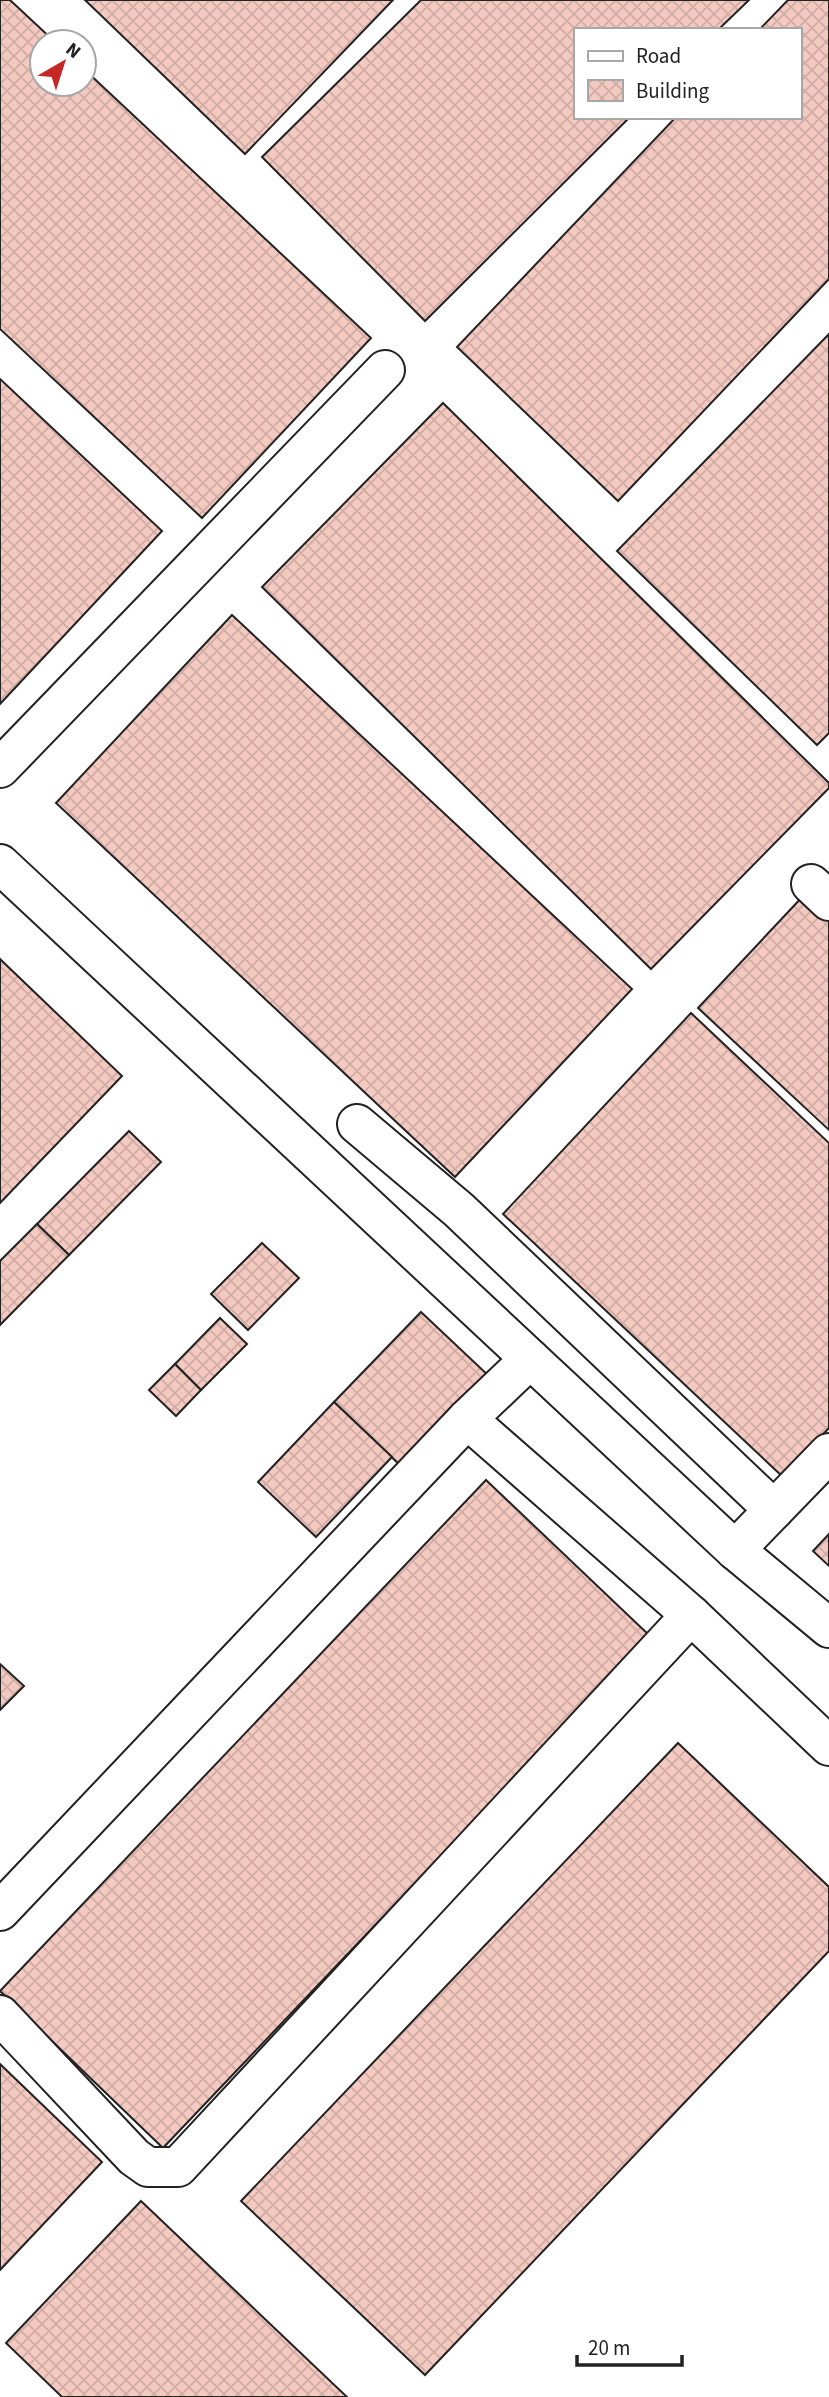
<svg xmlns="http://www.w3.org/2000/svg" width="829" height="2397" font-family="'Source Sans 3',sans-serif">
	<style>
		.building { fill: url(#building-cross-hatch); stroke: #222; stroke-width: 2 }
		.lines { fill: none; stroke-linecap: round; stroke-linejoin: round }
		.minor-casing { stroke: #222; stroke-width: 42 }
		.minor { stroke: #fff; stroke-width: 38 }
	</style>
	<defs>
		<pattern id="building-cross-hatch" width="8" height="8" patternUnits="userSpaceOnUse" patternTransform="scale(1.75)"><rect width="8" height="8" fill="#f3c9c0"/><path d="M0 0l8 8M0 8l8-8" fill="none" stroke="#d0aca5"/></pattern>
	</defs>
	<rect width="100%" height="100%" fill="#fff"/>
	<!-- building -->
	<g class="building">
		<path d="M0,0H10L55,42H42V84H84V69L371,338L202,518L0,329Z"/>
		<path d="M85,0H393L245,154Z"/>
		<path d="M421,0H749L718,30H575V117H630L425,321L262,157Z"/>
		<path d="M788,0H829V279L618,501L457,347L676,117H799V30H759Z"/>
		<path d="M829,334V733L817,745L617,551Z"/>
		<path d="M0,379L162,531L0,704Z"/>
		<path d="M443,403L829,783V788L651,969L262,587Z"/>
		<path d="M232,615L632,989L455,1177L56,803Z"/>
		<path d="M805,894L829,917V1130L698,1008Z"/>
		<path d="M0,959L122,1076L0,1203Z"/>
		<path d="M691,1013L829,1143V1428L783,1477L503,1214Z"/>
		<path d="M129,1131L161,1162L69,1255L37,1224Z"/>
		<path d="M37,1224L69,1255L0,1325V1261Z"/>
		<path d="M262,1243L299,1278L248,1330L211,1294Z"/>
		<path d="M421,1312L491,1378L404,1469L334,1402Z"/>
		<path d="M220,1318L247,1344L201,1390L175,1364Z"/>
		<path d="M175,1364L201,1390L176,1416L149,1390Z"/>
		<path d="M334,1402L392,1457L316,1537L258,1482Z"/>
		<path d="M486,1480L650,1636L163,2148L0,1991Z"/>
		<path d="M829,1534V1566L813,1551Z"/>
		<path d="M0,1664L24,1686L0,1710Z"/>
		<path d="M678,1743L829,1887V1951L425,2375L241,2201Z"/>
		<path d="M0,2064L102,2162L0,2270Z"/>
		<path d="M141,2201L347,2397H62L6,2343Z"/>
	</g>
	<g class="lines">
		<!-- minor casing -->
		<g class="minor-casing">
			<g id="minor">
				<path d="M0,768L385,370"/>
				<path d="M0,864L735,1550L829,1628"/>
				<path d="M811,884L829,901"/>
				<path d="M357,1124L459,1210L774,1510"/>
				<path d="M467,1419L691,1615L829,1746"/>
				<path d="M735,1550L829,1453"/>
				<path d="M0,1911L467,1419L530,1359"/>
				<path d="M0,2015L134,2157L148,2167H178L691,1615"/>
			</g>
		</g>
		<!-- minor -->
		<use href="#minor" class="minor"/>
	</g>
	<!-- legend -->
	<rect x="574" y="28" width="228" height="91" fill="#ffffff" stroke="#a7a7a7" stroke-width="2"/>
	<rect x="588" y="51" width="35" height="10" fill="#ffffff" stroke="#a7a7a7" stroke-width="2"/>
	<text x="636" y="63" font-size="21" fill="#222222">Road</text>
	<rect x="588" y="80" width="35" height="21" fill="url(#building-cross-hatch)" stroke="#a7a7a7" stroke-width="2"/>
	<text x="636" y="98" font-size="21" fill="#222222">Building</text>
	<!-- north arrow -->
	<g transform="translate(63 63) rotate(39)"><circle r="33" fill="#ffffff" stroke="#a7a7a7" stroke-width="2"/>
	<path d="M0-5L12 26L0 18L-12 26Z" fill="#c62828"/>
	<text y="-10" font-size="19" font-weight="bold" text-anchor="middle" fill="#222222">N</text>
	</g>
	<!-- scale -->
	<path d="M577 2355v10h105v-10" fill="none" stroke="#222222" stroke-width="3.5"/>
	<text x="588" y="2355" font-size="21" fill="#222222" stroke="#ffffff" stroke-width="5" paint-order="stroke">20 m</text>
</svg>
